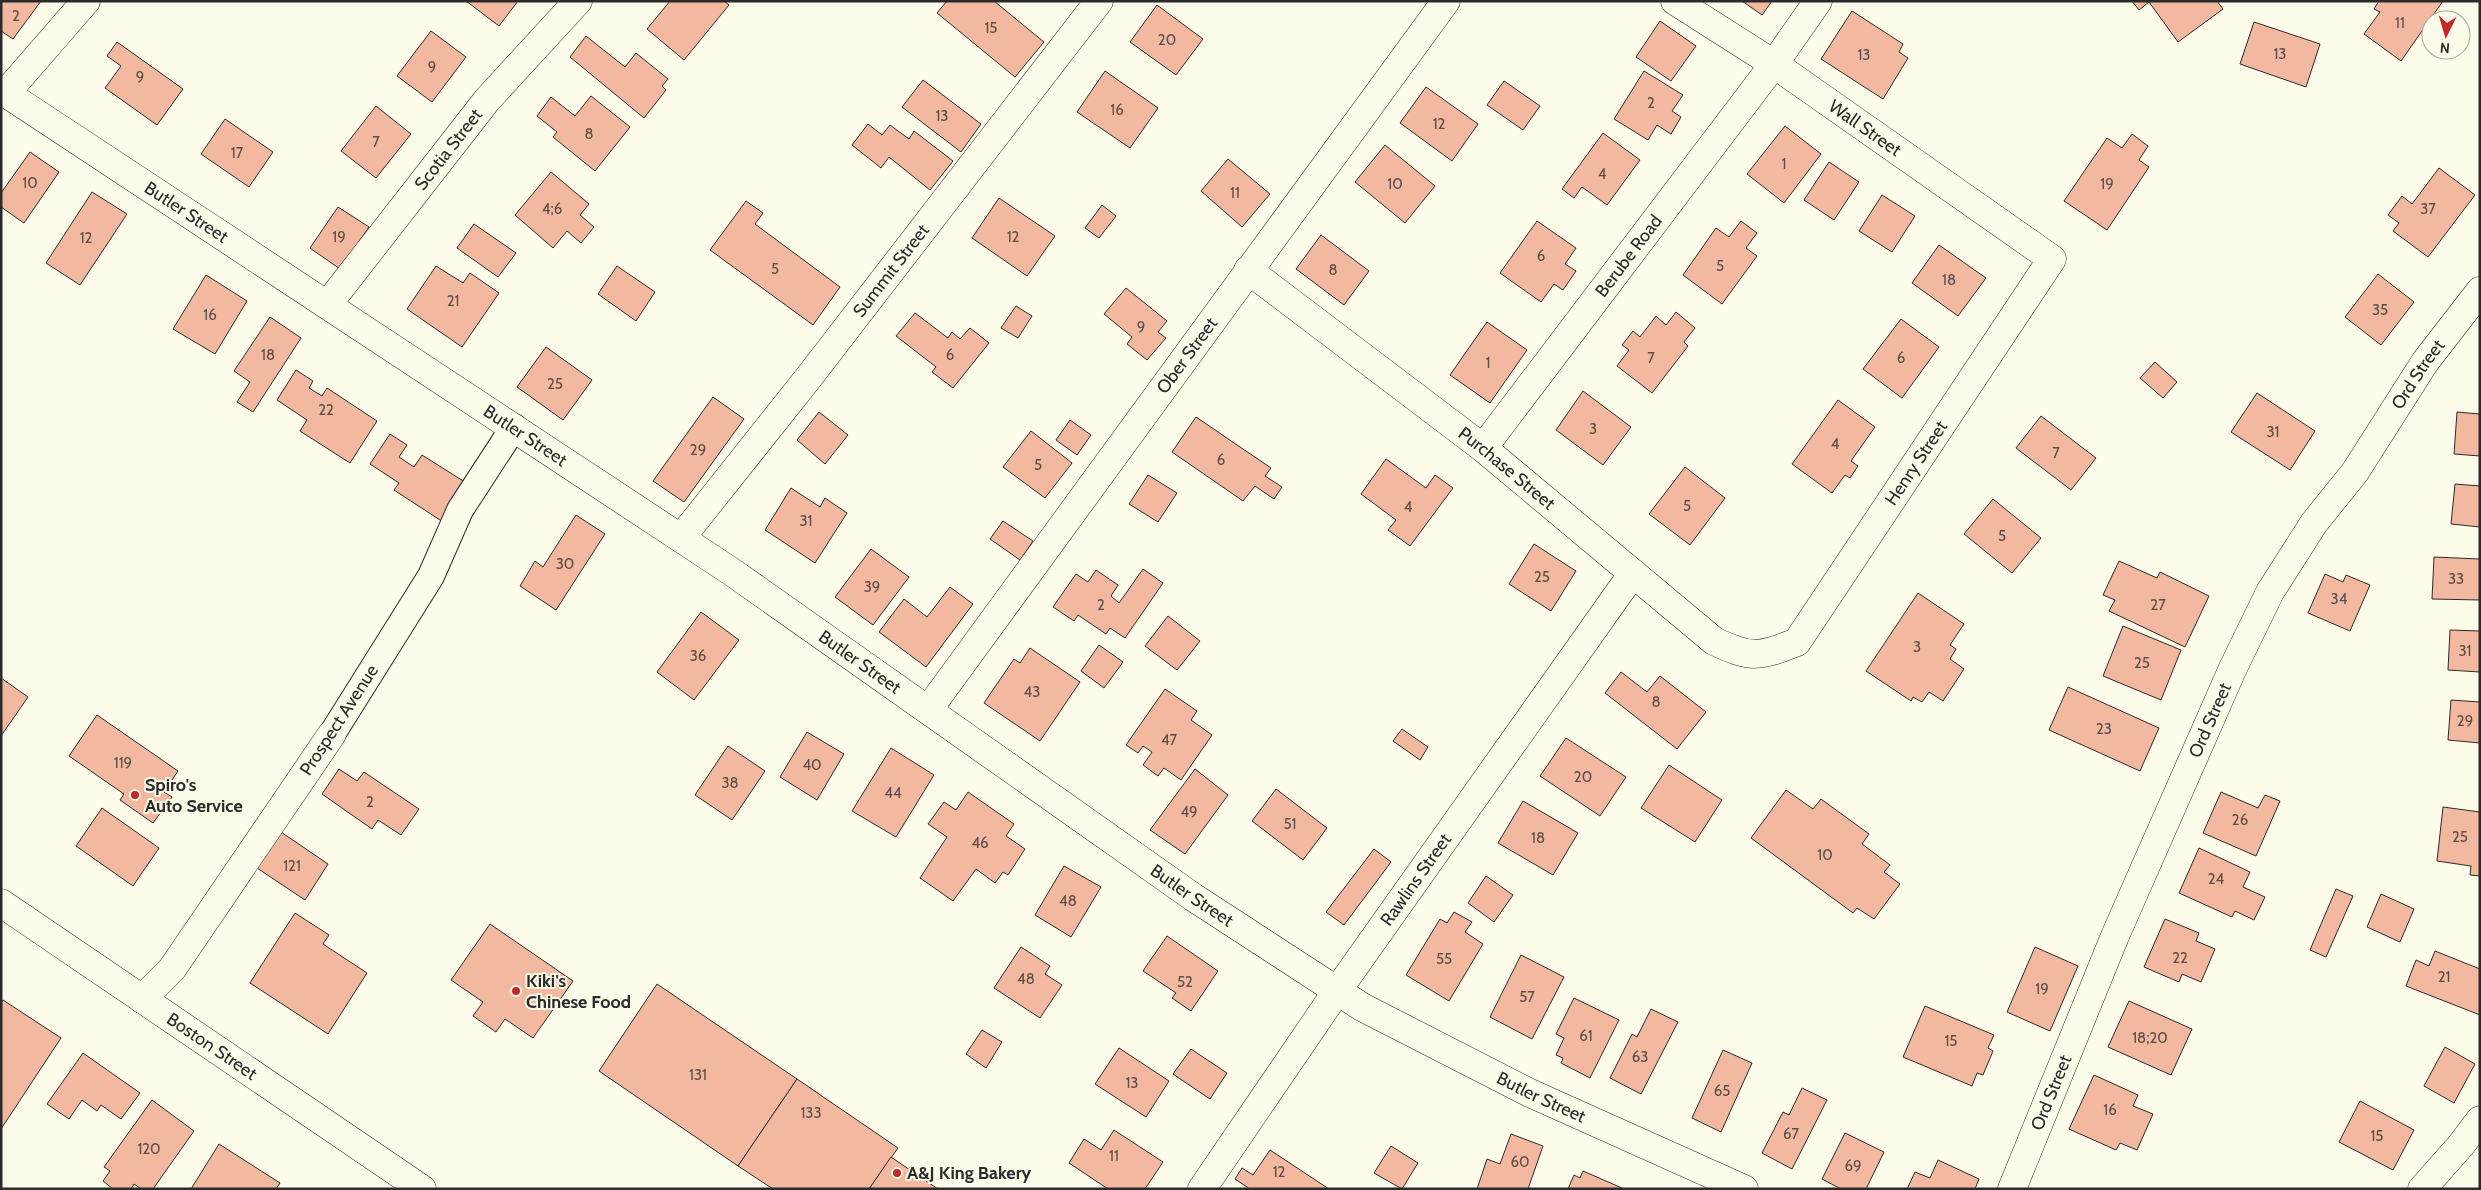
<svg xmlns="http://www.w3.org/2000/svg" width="2481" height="1190" font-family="Cabin,sans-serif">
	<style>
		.building { fill: #f2b8a0; stroke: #2b2b2b }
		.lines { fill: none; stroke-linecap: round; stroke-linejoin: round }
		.pedestrian-casing { stroke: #2b2b2b; stroke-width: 28 }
		.minor-casing { stroke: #2b2b2b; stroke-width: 29 }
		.primary-casing { stroke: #2b2b2b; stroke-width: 29 }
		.pedestrian { stroke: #fdfbea; stroke-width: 26 }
		.minor { stroke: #fdfbea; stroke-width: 28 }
		.primary { stroke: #fdfbea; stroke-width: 28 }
		.poi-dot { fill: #c62828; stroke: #fdfbea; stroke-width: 2 }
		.labels { text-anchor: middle; stroke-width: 4; stroke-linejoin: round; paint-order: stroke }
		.number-label { font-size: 15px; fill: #5d4e48 }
		.street-label { font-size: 18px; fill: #2b2b2b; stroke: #fdfbea }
		.poi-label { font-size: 18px; font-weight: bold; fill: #2b2b2b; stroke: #fdfbea; text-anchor: start }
	</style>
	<rect width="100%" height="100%" fill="#fdfbea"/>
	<!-- building -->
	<g class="building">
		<path d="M1,1H41L13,39L1,31Z"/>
		<path d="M466,1H518L499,26Z"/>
		<path d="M670,1H724L729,5L684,60L647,29Z"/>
		<path d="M947,1H994L1044,42L1015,77L937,13Z"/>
		<path d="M1742,1H1772L1762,15Z"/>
		<path d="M2132,1H2217L2223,9L2178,42L2149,2L2139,10Z"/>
		<path d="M2379,1H2443L2401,61L2364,34L2380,12L2374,9Z"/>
		<path d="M1157,5L1203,39L1176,75L1130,42Z"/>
		<path d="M1852,11L1903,44L1899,52L1908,58L1883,99L1821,59Z"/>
		<path d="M1660,21L1696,46L1671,81L1636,57Z"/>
		<path d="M2254,22L2320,44L2306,87L2240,64Z"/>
		<path d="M431,31L466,57L432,102L397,76Z"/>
		<path d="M586,36L625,67L636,53L668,79L662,86L666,90L644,118L570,57Z"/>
		<path d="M117,42L183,89L157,125L105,88L121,66L107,56Z"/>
		<path d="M1105,71L1158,108L1130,148L1077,112Z"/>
		<path d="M1644,71L1683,95L1672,111L1681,117L1671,134L1657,125L1648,140L1614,119Z"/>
		<path d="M923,80L981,124L961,152L902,107Z"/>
		<path d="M1504,81L1540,106L1523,130L1487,105Z"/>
		<path d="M1426,87L1478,124L1452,161L1400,123Z"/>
		<path d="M591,96L630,127L595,171L553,137L557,132L537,116L551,97L575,116Z"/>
		<path d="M376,106L411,134L376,178L341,151Z"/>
		<path d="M225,119L273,152L249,187L201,154Z"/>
		<path d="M868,124L882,135L890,125L909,139L914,131L953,161L930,190L889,157L881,168L852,145Z"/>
		<path d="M1785,126L1821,154L1784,203L1747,174Z"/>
		<path d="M1603,133L1640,160L1607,205L1582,187L1574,198L1562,189Z"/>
		<path d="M2132,134L2148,146L2139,160L2149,167L2107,230L2064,201L2107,138L2122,148Z"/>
		<path d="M1385,145L1435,186L1405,223L1355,182Z"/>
		<path d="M30,152L59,172L24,223L1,207V193Z"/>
		<path d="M1228,159L1270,194L1242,227L1201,191Z"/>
		<path d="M1829,162L1859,182L1834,220L1804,200Z"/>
		<path d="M2439,168L2475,195L2428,257L2393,231L2399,223L2388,215L2402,196L2412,204Z"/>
		<path d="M551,172L589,204L580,215L594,227L581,243L567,231L553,248L515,215Z"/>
		<path d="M92,192L127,214L80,285L46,263Z"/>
		<path d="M1882,195L1915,216L1892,252L1859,231Z"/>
		<path d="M999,198L1055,236L1027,276L972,238Z"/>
		<path d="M746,201L763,213L755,224L840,287L813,325L710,250Z"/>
		<path d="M1102,205L1116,216L1099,238L1085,228Z"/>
		<path d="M338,207L369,227L340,269L310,248Z"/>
		<path d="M1537,221L1576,248L1565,264L1576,271L1563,290L1554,284L1541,302L1500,273Z"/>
		<path d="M1741,221L1757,233L1746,248L1757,256L1722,304L1683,275L1716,228L1729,237Z"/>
		<path d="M474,224L516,253L498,277L457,248Z"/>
		<path d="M1321,235L1369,271L1344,305L1296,269Z"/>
		<path d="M1939,245L1986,278L1958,316L1912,283Z"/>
		<path d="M436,266L463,283L470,273L499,293L462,347L407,309Z"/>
		<path d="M617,266L655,292L636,321L598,294Z"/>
		<path d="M2378,274L2414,302L2381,345L2345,317Z"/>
		<path d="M206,275L247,301L215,354L173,329Z"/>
		<path d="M1126,288L1167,321L1158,332L1166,338L1147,360L1127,344L1132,337L1104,314Z"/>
		<path d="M1016,306L1032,316L1018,338L1001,328Z"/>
		<path d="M1676,312L1695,328L1684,342L1688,346L1652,393L1617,366L1629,350L1622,345L1633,331L1640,337L1656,316L1666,325Z"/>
		<path d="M915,313L948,338L952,332L960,339L970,328L989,343L953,388L932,372L936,367L896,336Z"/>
		<path d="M270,317L301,338L253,412L237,402L250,382L234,371Z"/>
		<path d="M1901,319L1939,347L1902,398L1863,369Z"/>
		<path d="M1487,322L1527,350L1490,403L1450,375Z"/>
		<path d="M546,347L592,380L563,420L517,387Z"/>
		<path d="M2155,362L2177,382L2163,398L2140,378Z"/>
		<path d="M296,370L313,381L309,388L322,396L327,388L377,421L350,463L300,431L307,420L277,400Z"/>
		<path d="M1583,391L1631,427L1603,465L1556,430Z"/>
		<path d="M2257,393L2315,431L2290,470L2231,432Z"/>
		<path d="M713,397L744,419L684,502L653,481Z"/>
		<path d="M1838,400L1875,427L1851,461L1858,466L1850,478L1845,475L1832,493L1792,464Z"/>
		<path d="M819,412L848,435L825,464L797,440Z"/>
		<path d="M2457,412L2480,414V456L2454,454Z"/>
		<path d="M2041,416L2096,458L2071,490L2016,448Z"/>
		<path d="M1196,417L1271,468L1265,476L1282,487L1274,499L1255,486L1243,501L1172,452Z"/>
		<path d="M1070,420L1091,435L1077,455L1056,440Z"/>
		<path d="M1031,431L1072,463L1045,498L1003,467Z"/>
		<path d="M390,434L407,445L399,457L414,467L422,455L468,484L443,522L394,490L399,483L370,464Z"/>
		<path d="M1386,459L1426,488L1435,475L1453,488L1410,546L1388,530L1396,520L1361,494Z"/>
		<path d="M1685,467L1725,498L1690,545L1649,514Z"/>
		<path d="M1148,475L1177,493L1158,522L1129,504Z"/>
		<path d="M2455,484L2480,486V527L2451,524Z"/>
		<path d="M791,488L820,507L825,498L847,513L815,563L765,530Z"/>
		<path d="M1993,499L2041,538L2012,573L1964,534Z"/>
		<path d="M576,515L605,534L556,610L520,586L535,561L543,567Z"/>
		<path d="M1003,521L1033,541L1020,560L990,539Z"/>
		<path d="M1534,544L1576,571L1551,611L1509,584Z"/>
		<path d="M871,549L909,577L873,625L835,597Z"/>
		<path d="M2434,557L2480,559V600L2432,599Z"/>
		<path d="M2119,561L2157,578L2160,572L2209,596L2185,647L2109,611L2115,600L2103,595Z"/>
		<path d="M1143,569L1163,583L1125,638L1110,628L1106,634L1078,615L1074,621L1053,607L1076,574L1088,582L1096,570L1118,585L1111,596L1119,603Z"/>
		<path d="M2325,574L2343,582L2346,575L2370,585L2350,631L2308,613Z"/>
		<path d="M950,587L973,604L926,667L879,632L904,599L927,617Z"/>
		<path d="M1918,593L1964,624L1950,645L1956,649L1950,659L1964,669L1943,701L1929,692L1922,702L1913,697L1911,701L1866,671Z"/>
		<path d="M701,612L739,640L694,700L657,672Z"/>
		<path d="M1168,616L1200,641L1177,670L1145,646Z"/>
		<path d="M2123,626L2181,650L2161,700L2103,676Z"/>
		<path d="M2450,630L2480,631V672L2448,670Z"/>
		<path d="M1099,645L1123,662L1104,688L1081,671Z"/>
		<path d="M1030,648L1080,682L1040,741L984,703L1014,659L1020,663Z"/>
		<path d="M1621,672L1647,692L1660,676L1706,712L1677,749L1605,693Z"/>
		<path d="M1,678L28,697L1,736Z"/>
		<path d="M2068,687L2159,728L2140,771L2049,730Z"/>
		<path d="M1165,689L1197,711L1191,720L1212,735L1181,780L1164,768L1158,776L1143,765L1152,752L1143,746L1138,753L1126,745Z"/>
		<path d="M2451,700L2480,702V743L2448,740Z"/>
		<path d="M97,715L178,771L164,792L172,797L153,823L120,800L124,794L69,756Z"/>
		<path d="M1402,729L1428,747L1420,760L1393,741Z"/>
		<path d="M807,732L844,754L817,800L780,777Z"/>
		<path d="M1566,738L1626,777L1600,816L1540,776Z"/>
		<path d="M728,746L765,771L732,820L695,795Z"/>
		<path d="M891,748L934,775L896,837L852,811Z"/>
		<path d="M1669,765L1722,800L1695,842L1641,808Z"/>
		<path d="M339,769L357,781L364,772L419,809L401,835L378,820L372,829L322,794Z"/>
		<path d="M1195,769L1228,795L1185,854L1150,830Z"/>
		<path d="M1276,789L1327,828L1303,860L1252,821Z"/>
		<path d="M1786,790L1813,809L1821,799L1869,834L1862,844L1890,865L1884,872L1900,884L1874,919L1857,908L1853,913L1751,838Z"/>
		<path d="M968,792L1014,824L1006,836L1025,849L1008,875L1003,872L995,883L976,869L953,901L920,878L947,837L928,824L944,802L956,810Z"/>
		<path d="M2221,792L2258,808L2265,795L2280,801L2256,856L2203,833Z"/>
		<path d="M1523,801L1578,833L1553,875L1498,843Z"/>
		<path d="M2443,807L2480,812V876L2470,875L2471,866L2437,861Z"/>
		<path d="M102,808L159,848L133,886L76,846Z"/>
		<path d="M281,832L328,864L305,900L257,868Z"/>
		<path d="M2199,848L2250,872L2243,887L2265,897L2254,920L2235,911L2232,917L2179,893Z"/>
		<path d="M1374,849L1391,862L1344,925L1326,912Z"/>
		<path d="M1064,866L1101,887L1071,937L1035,915Z"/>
		<path d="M1486,876L1513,895L1494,922L1468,903Z"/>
		<path d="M2336,889L2353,896L2326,957L2310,950Z"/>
		<path d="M2381,894L2414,909L2400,942L2367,927Z"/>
		<path d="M1454,912L1472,922L1465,932L1483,944L1449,1001L1406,975L1440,919L1447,923Z"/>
		<path d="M295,913L329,935L323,944L367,973L328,1034L250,983Z"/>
		<path d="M2165,919L2199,933L2196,941L2215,949L2201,982L2182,974L2179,982L2144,967Z"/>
		<path d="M490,924L573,981L533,1038L505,1019L496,1032L473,1016L483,1002L451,980Z"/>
		<path d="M1167,936L1218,971L1191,1011L1172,998L1176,993L1143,971Z"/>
		<path d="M1021,947L1050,966L1045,974L1062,985L1040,1018L994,988Z"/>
		<path d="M2035,947L2078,966L2050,1031L2007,1012Z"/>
		<path d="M2435,951L2480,969V1015L2406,986L2416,960L2429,966Z"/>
		<path d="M1521,955L1564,977L1532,1039L1490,1017Z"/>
		<path d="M657,984L797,1079L738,1166L599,1071Z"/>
		<path d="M1574,998L1619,1020L1590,1078L1561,1063L1563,1058L1556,1055L1564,1038L1556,1034Z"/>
		<path d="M3,1000L61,1038L1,1129V1003Z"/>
		<path d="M2129,1001L2192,1029L2171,1075L2108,1047Z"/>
		<path d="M1925,1006L1994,1035L1988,1048L1993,1051L1983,1075L1977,1073L1972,1086L1903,1057Z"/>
		<path d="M1651,1009L1678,1022L1641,1094L1610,1078L1632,1034L1637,1037Z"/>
		<path d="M982,1030L1002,1042L986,1068L966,1054Z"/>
		<path d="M2445,1047L2475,1064L2454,1103L2424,1086Z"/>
		<path d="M1119,1048L1169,1081L1146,1117L1095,1084Z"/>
		<path d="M1191,1049L1227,1073L1210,1099L1173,1074Z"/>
		<path d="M1723,1050L1752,1063L1721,1132L1692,1118Z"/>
		<path d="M83,1053L140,1093L121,1119L101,1105L97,1111L82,1100L69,1119L47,1104Z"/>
		<path d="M2094,1075L2138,1095L2133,1106L2153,1114L2137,1150L2120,1143L2116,1150L2069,1129Z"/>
		<path d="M797,1079L898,1148L869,1189H773L738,1166Z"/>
		<path d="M1802,1088L1827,1100L1792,1169L1762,1153L1783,1112L1789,1115Z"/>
		<path d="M152,1100L194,1131L153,1189H141L134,1184L131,1189H113L103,1181L110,1171L104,1167Z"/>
		<path d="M2360,1101L2414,1130L2393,1170L2339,1142Z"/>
		<path d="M1114,1130L1163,1162L1145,1189H1108L1069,1163L1084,1139L1101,1150Z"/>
		<path d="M1845,1133L1884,1152L1866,1189H1841L1822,1179Z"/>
		<path d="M1511,1134L1543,1146L1528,1189H1477L1487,1159L1500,1164Z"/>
		<path d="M219,1144L280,1183L276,1189H191Z"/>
		<path d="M1391,1146L1418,1163L1402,1189L1374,1173Z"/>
		<path d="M1270,1150L1329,1189H1250L1235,1179L1242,1168L1253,1175Z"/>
		<path d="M891,1157L938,1189H869Z"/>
		<path d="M1938,1160L1979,1179L1975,1189H1907L1915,1172L1930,1178Z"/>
		<path d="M1583,1171L1622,1188V1189H1568L1574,1175L1580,1178Z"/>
	</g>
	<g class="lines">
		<!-- pedestrian casing -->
		<g class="pedestrian-casing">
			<path id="pedestrian" d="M332,734L431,576L460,510L514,427"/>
		</g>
		<!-- minor casing -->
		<g class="minor-casing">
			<g id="minor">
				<path id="s1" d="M1,90L732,572L1193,897L1362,1007L1530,1093L1744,1189"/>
				<path d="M6,93L86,1"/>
				<path id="s2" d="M1248,270L1483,448L1714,641C1752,659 1759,657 1797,642L2052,259L1774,64L1675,1"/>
				<path id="s3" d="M328,304L487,100L578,1"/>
				<path id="s4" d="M1483,448L1774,64L1818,1"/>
				<path id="s5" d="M681,538L809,377L1099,1"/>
				<path id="s6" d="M928,710L1446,1"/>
				<path d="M142,999L172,969L332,734"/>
				<path id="s7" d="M1202,1189L1337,991L1633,573"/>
				<path id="s8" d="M2012,1189L2115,936L2233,668L2270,592L2314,523L2355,472L2425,362L2480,291"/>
				<path d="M2422,1189L2461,1145L2480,1120"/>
			</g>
		</g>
		<!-- primary casing -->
		<g class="primary-casing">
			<g id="primary">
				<path id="s9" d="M1,903L422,1189"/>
			</g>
		</g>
		<!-- pedestrian -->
		<use href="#pedestrian" class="pedestrian"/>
		<!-- minor -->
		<use href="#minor" class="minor"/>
		<!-- primary -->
		<use href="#primary" class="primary"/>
	</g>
	<!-- markers -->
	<g class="poi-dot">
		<circle cx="135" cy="795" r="5"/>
		<circle cx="516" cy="991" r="5"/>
		<circle cx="897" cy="1173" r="5"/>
	</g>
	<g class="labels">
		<!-- number labels -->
		<g class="number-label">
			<text x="16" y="21">2</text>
			<text x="2400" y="28">11</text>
			<text x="991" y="33">15</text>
			<text x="1167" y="45">20</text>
			<text x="2280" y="59">13</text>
			<text x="1864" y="60">13</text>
			<text x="432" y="72">9</text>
			<text x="140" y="82">9</text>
			<text x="1651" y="108">2</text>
			<text x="1117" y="115">16</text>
			<text x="942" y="121">13</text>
			<text x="1439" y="129">12</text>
			<text x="589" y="139">8</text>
			<text x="376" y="147">7</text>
			<text x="237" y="158">17</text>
			<text x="1784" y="169">1</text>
			<text x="1602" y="179">4</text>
			<text x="30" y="188">10</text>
			<text x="1395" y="189">10</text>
			<text x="2107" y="189">19</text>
			<text x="1235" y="198">11</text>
			<text x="552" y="214">4;6</text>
			<text x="2428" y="214">37</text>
			<text x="339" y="242">19</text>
			<text x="1013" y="242">12</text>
			<text x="86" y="243">12</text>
			<text x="1541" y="261">6</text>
			<text x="1720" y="271">5</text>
			<text x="775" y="274">5</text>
			<text x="1333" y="275">8</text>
			<text x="1949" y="285">18</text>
			<text x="453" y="306">21</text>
			<text x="2380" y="315">35</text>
			<text x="210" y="320">16</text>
			<text x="1141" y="332">9</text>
			<text x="268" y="360">18</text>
			<text x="950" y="360">6</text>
			<text x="1651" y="363">7</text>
			<text x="1901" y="363">6</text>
			<text x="1488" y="368">1</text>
			<text x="555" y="389">25</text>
			<text x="326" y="415">22</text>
			<text x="1593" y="434">3</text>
			<text x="2273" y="437">31</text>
			<text x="1835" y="449">4</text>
			<text x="698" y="455">29</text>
			<text x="2056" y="458">7</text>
			<text x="1221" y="465">6</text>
			<text x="1038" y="470">5</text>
			<text x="1687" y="511">5</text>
			<text x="1408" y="512">4</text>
			<text x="806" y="526">31</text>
			<text x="2002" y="541">5</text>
			<text x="565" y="569">30</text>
			<text x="1542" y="582">25</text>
			<text x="2456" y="584">33</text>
			<text x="872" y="592">39</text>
			<text x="2339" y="604">34</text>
			<text x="1101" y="610">2</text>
			<text x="2158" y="610">27</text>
			<text x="1917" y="652">3</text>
			<text x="2465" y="656">31</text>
			<text x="698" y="661">36</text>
			<text x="2142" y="668">25</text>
			<text x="1032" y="697">43</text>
			<text x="1656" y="707">8</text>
			<text x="2465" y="726">29</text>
			<text x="2104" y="734">23</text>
			<text x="1169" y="745">47</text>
			<text x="123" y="768">119</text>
			<text x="812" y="770">40</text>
			<text x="1583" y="782">20</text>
			<text x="730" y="788">38</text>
			<text x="893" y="798">44</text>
			<text x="370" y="807">2</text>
			<text x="1189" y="817">49</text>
			<text x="2240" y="825">26</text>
			<text x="1290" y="829">51</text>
			<text x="2460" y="842">25</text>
			<text x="1538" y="843">18</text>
			<text x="980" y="848">46</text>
			<text x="1825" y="860">10</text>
			<text x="292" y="871">121</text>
			<text x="2216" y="884">24</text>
			<text x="1068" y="906">48</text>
			<text x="2180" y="963">22</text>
			<text x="1444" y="964">55</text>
			<text x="2444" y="982">21</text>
			<text x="1026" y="984">48</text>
			<text x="1185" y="987">52</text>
			<text x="2042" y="994">19</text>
			<text x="1527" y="1002">57</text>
			<text x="1586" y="1041">61</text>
			<text x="2150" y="1043">18;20</text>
			<text x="1951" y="1046">15</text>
			<text x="1640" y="1062">63</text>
			<text x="698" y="1080">131</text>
			<text x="1132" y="1088">13</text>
			<text x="1722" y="1096">65</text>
			<text x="2110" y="1115">16</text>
			<text x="811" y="1118">133</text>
			<text x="1791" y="1139">67</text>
			<text x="2377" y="1141">15</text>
			<text x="149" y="1154">120</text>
			<text x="1114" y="1161">11</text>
			<text x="1520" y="1167">60</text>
			<text x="1853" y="1171">69</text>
			<text x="1279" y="1177">12</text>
		</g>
		<!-- street labels -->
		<g class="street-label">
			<text transform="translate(1865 128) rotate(35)" y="6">Wall Street</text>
			<text dy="6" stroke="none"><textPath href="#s3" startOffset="196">Scotia Street</textPath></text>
			<text dy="6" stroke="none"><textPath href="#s1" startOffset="222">Butler Street</textPath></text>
			<text dy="6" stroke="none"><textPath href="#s4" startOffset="241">Berube Road</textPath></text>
			<text dy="6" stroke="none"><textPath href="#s5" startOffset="340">Summit Street</textPath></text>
			<text dy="6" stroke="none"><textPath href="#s6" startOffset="439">Ober Street</textPath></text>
			<text dy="6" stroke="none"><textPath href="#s8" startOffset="914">Ord Street</textPath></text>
			<text dy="6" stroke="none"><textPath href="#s1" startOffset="628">Butler Street</textPath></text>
			<text dy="6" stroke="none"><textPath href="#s2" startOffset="898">Henry Street</textPath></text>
			<text dy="6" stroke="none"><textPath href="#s2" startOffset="326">Purchase Street</textPath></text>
			<text dy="6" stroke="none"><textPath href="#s1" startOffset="1032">Butler Street</textPath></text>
			<text transform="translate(339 720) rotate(-57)" y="6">Prospect Avenue</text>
			<text dy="6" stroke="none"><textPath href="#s8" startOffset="509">Ord Street</textPath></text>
			<text dy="6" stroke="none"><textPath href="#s7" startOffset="376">Rawlins Street</textPath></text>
			<text dy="6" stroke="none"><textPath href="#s1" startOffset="1438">Butler Street</textPath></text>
			<text dy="6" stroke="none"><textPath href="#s9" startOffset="255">Boston Street</textPath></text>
			<text dy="6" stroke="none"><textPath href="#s8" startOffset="104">Ord Street</textPath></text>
			<text dy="6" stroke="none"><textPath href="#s1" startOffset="1842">Butler Street</textPath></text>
		</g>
		<!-- poi labels -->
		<g class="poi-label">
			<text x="145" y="791">Spiro's<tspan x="145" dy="21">Auto Service</tspan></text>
			<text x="526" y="987">Kiki's<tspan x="526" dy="21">Chinese Food</tspan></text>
			<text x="907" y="1179">A&amp;J King Bakery</text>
		</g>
	</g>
	<!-- border -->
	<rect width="2481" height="1190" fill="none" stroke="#2b2b2b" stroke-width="5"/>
	<!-- north arrow -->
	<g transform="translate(2446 35) rotate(185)"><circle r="24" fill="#fdfbea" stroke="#a9a89e"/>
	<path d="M0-4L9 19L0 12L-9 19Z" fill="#c62828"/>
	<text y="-8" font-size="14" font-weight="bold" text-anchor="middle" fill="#2b2b2b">N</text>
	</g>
</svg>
